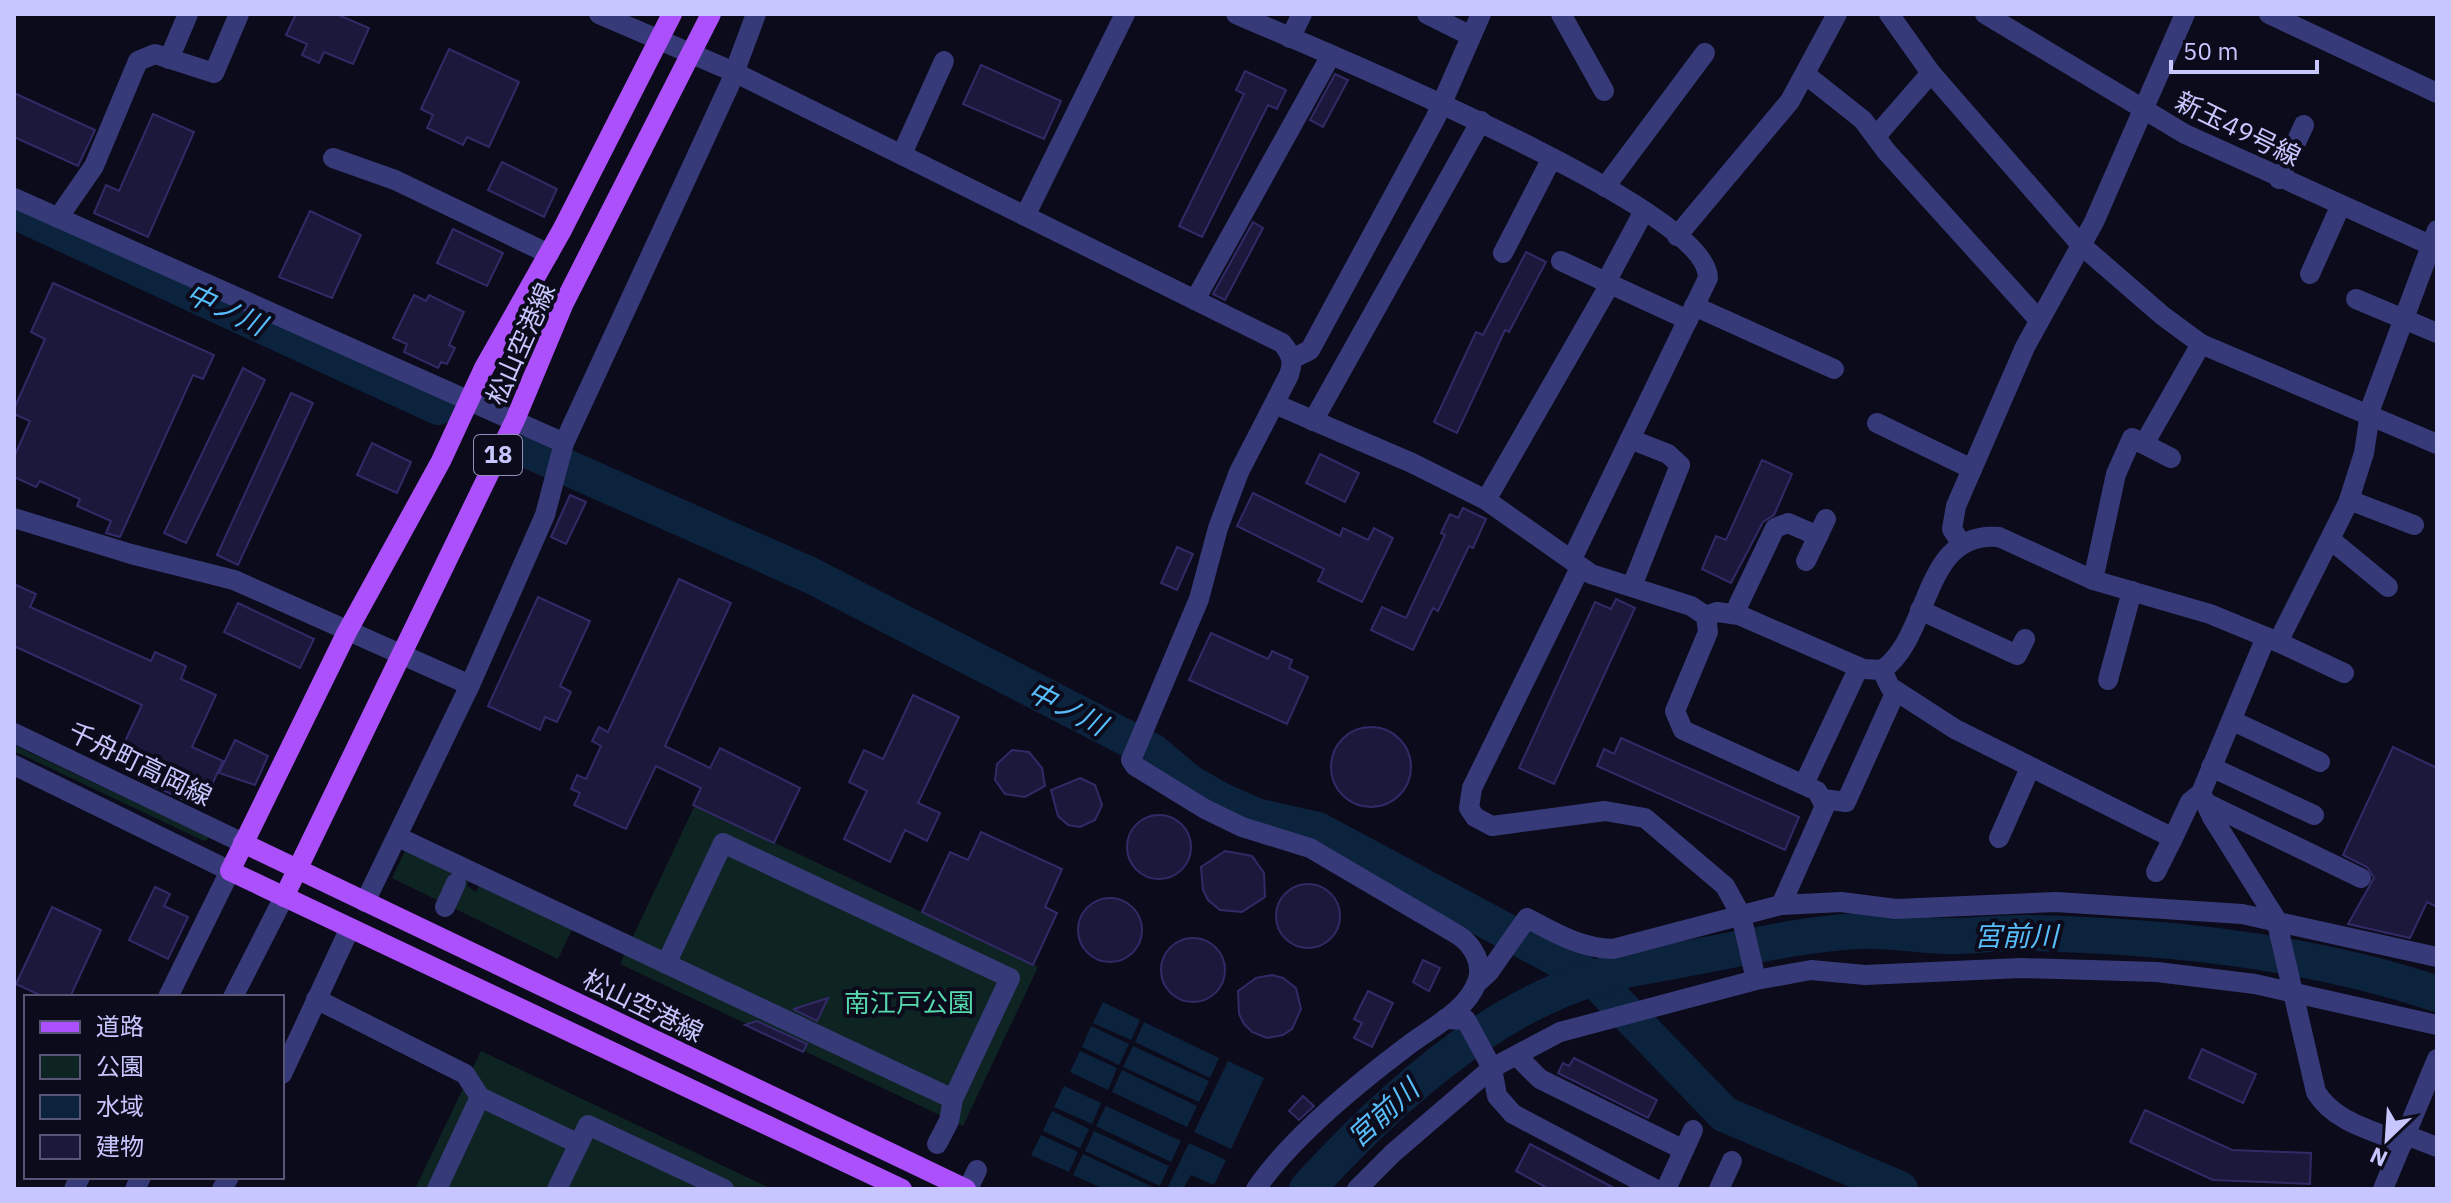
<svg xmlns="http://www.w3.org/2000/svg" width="2451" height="1203" font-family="'IBM Plex Sans','Noto Sans JP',sans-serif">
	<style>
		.green { fill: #0e2422 }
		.water { fill: #0c233e }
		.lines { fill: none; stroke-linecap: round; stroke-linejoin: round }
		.river { stroke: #0c233e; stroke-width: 36 }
		.building { fill: #1c183b; stroke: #312a67; stroke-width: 2 }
		.minor { stroke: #373a79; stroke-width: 20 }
		.major { stroke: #ac50fb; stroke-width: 20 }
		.labels { text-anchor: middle; stroke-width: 8; stroke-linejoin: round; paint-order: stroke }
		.shield { fill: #0c0b1b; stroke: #908eba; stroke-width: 2 }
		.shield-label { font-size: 24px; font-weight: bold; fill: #c8c6fe }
		.street-label { font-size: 26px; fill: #c8c6fe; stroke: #0c0b1b }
		.park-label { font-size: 26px; fill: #56daad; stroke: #0c0b1b }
		.water-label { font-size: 28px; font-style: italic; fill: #57befb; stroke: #0c0b1b }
	</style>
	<rect width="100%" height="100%" fill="#0c0b1b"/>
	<!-- green -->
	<g class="green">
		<path d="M14,745L208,837V839L204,841L14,751Z"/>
		<path d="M695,805L1038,967L963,1126L620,964Z"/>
		<path d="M406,849L472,875L467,886L476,892L488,870L580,913L558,959L392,878Z"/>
		<path d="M481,1051L772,1189H415Z"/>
	</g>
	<!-- water -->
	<g class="water">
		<path d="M1103,1002L1140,1020L1131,1040L1093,1023Z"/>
		<path d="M1144,1022L1219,1058L1210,1078L1135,1042Z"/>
		<path d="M1091,1026L1129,1044L1119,1065L1082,1047Z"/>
		<path d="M1133,1046L1209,1081L1199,1102L1123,1067Z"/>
		<path d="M1080,1051L1117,1068L1108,1090L1070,1072Z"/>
		<path d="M1228,1061L1264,1078L1231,1149L1194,1132Z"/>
		<path d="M1122,1070L1197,1106L1187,1127L1112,1092Z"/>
		<path d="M1064,1086L1101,1103L1092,1124L1054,1107Z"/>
		<path d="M1106,1106L1181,1141L1171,1162L1096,1126Z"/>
		<path d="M1052,1111L1089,1129L1080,1148L1043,1131Z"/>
		<path d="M1094,1131L1169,1166L1160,1186L1085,1151Z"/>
		<path d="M1041,1135L1078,1152L1069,1172L1031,1155Z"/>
		<path d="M1189,1143L1226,1160L1214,1185L1191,1175L1183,1189H1167Z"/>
		<path d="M1083,1154L1157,1189H1104L1073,1175Z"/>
	</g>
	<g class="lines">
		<!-- river -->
		<g class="river">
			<path d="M14,211L438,407"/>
			<path d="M532,452L810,575L1152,751L1190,783L1222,801L1256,816L1318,830L1593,978L1724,1114L1900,1189"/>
			<path d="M1307,1189C1383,1106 1483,1012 1594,978C1626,968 1662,964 1695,957C1749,947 1803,934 1858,931C1888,929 1919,936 1949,936C1975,936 2002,932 2028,933C2162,936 2310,951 2437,994"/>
		</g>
	</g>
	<!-- building -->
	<g class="building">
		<path d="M296,14H336L369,28L353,64L324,52L319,63L302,55L307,44L286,35Z"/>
		<path d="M449,49L519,82L489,147L467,137L463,145L427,128L433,115L421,109Z"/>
		<path d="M981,65L1061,101L1044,139L963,104Z"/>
		<path d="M1245,71L1286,90L1277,109L1268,105L1202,237L1179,226L1244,94L1236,90Z"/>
		<path d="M1335,74L1348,80L1323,127L1310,120Z"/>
		<path d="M14,93L95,130L78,166L14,137Z"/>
		<path d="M153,114L194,132L148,237L94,213L106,185L119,191Z"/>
		<path d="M502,162L557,189L544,217L488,190Z"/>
		<path d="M310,211L361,235L332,298L279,277Z"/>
		<path d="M1253,222L1263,228L1225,300L1213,294Z"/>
		<path d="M453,229L503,253L487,286L437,263Z"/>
		<path d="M1526,252L1546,262L1509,332L1505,330L1457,433L1434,422L1476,332L1483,335Z"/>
		<path d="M53,283L214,355L203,379L193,375L120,537L106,533L111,521L77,506L80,499L40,481L36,487L14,477V457L30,421L14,414V409L45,339L31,332Z"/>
		<path d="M414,295L426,301L429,295L464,312L449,345L455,348L447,364L441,362L438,368L404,352L407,344L393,338Z"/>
		<path d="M243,368L265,380L186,543L164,533Z"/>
		<path d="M291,393L313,403L238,565L217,555Z"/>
		<path d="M372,443L411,462L397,493L357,475Z"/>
		<path d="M1320,454L1359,473L1345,502L1306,483Z"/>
		<path d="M1762,460L1792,474L1774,515L1763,522L1731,583L1702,569L1716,536L1726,540Z"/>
		<path d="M1253,493L1340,536L1343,528L1368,540L1374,528L1393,538L1362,602L1318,581L1324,569L1237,526Z"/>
		<path d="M570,495L586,502L566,544L551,537Z"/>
		<path d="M1463,508L1486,519L1473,548L1469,546L1438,611L1433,608L1413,650L1371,630L1382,607L1406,618L1445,535L1441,533L1450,514L1458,518Z"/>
		<path d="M1177,547L1193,554L1177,590L1161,583Z"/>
		<path d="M679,579L731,603L665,746L710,768L720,748L800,788L774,843L693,805L701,788L656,766L626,829L574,805L580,793L571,789L577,775L586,779L601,746L592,741L599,727L608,732Z"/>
		<path d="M14,584L36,594L30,607L151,661L155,652L186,666L181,679L216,695L192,747L223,761L209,791L202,788L194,805L154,786L161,771L120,752L142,705L14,646Z"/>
		<path d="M538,597L590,621L560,686L571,692L557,722L545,717L540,730L488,706Z"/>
		<path d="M1616,599L1635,608L1554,784L1519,768L1595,602L1611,609Z"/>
		<path d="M238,603L314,639L300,668L224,632Z"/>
		<path d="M1211,633L1268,659L1272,651L1292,660L1289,668L1308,677L1287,724L1189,680Z"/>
		<path d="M913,695L959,717L918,803L940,813L927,841L905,830L890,862L844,839L867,791L849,782L864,750L883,759Z"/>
		<circle cx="1371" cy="767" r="40"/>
		<path d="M1621,738L1799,817L1785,850L1597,766L1604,749L1614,754Z"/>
		<path d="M235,740L268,756L255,785L219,773Z"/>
		<path d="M2393,747L2437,768V907L2427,902L2410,938L2348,924L2374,878L2367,867L2343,855Z"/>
		<path d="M1012,750L1029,752L1042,768L1045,786L1025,797L1005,794L995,780L997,764Z"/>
		<path d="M1080,778L1095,785L1102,805L1095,820L1080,827L1068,825L1058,816L1051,790Z"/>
		<circle cx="1159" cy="847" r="32"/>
		<path d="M981,832L1062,869L1045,907L1057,913L1033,965L922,912L950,852L968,860Z"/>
		<path d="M1225,851L1252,856L1264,873L1265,897L1242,912L1220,910L1208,900L1203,890L1201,867Z"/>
		<circle cx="1308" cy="916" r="32"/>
		<path d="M155,887L170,894L164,906L188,917L168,959L129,940Z"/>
		<circle cx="1110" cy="930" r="32"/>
		<path d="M52,907L101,930L70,997H44L16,984Z"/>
		<circle cx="1193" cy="970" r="32"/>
		<path d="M1423,960L1440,968L1429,991L1413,982Z"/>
		<path d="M1272,975L1283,978L1296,988L1301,1009L1292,1029L1283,1035L1267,1038L1252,1032L1244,1024L1239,1014L1238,991L1256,978Z"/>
		<path d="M1368,991L1393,1003L1372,1047L1354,1038L1362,1023L1354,1019Z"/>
		<path d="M828,998L817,1021L793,1009H794Z"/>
		<path d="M757,1021L807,1044L803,1052L745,1025Z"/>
		<path d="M2202,1049L2256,1074L2243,1103L2189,1078Z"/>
		<path d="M1574,1058L1657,1100L1648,1118L1558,1073L1563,1063L1569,1066Z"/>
		<path d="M1303,1096L1314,1106L1299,1120L1289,1111Z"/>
		<path d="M2145,1110L2232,1150L2311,1153L2310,1184L2213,1180L2130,1142Z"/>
		<path d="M1530,1144L1616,1189H1549L1516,1171Z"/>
	</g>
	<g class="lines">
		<!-- minor -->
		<g class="minor">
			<path d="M599,14L734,72L1282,343C1291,354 1294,361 1289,375L1239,472L1218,528L1199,599L1131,760L1135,766L1205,809L1242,827L1310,848L1458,935C1473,945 1484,964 1477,982C1466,1012 1430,1028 1406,1047C1357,1084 1290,1139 1256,1189"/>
			<path d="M1236,14C1306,45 1709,207 1708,278L1572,559"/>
			<path d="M1427,14L1471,36"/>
			<path d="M1561,14L1604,91"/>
			<path d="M1889,14L1931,73L2081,245L2163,316L2201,344L2437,444"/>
			<path d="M1985,14L2185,134L2437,248"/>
			<path d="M2269,14L2437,93"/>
			<path d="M1290,38L1302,14"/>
			<path d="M169,59L188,14"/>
			<path d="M1805,74L1863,120L1886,151L2039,320"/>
			<path d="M1877,135L1931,73"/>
			<path d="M902,154L944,61"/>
			<path d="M333,158L395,180L549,254"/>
			<path d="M2279,179L2304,125"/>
			<path d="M1605,187L1705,53"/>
			<path d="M14,198L564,443"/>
			<path d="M1025,216L1125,14"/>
			<path d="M58,218L94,166L138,61L155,54L214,73L239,14"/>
			<path d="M1677,236L1790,101L1837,14"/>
			<path d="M1503,253L1552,158"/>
			<path d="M1561,261L1610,284"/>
			<path d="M2310,274L2340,207"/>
			<path d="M1606,282L1644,211"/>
			<path d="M2356,299L2437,333"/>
			<path d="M1195,300L1330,57"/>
			<path d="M1694,306L1834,369"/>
			<path d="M1292,359L1310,350L1435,119L1481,14"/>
			<path d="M1275,404L1412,463L1486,500L1591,574L1691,606L1706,616L1708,632L1675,711L1683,730L1817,791L1825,806L1781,905"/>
			<path d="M1313,421L1481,121"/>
			<path d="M1877,423L1972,469"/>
			<path d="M1630,439L1668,454L1680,465L1632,586"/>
			<path d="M2144,444L2201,344"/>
			<path d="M1486,500L1610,284L1688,320"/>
			<path d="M2349,500L2414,525"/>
			<path d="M14,518L131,554L234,580L470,685"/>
			<path d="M2331,540L2388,587"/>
			<path d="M1961,543L1952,529L1956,506L2025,347L2094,222L2185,14"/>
			<path d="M1806,561L1826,519"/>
			<path d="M1580,568L1472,788L1469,808L1475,817L1492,826L1605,811L1645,818L1725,886L1741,915L1756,980"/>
			<path d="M2093,580L2116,474L2132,438L2171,458"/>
			<path d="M1920,610L2017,655L2025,639"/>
			<path d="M1734,614L1775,528L1788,523L1818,536"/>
			<path d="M1706,616L1717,612L1739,615L1863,669L1882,670C1932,636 1921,530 1999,537L2093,580L2210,614L2266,637"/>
			<path d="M2278,642L2344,673"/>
			<path d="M1882,670L1890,687L1955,729L2173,838L2190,802L2201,793"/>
			<path d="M2108,680L2132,591"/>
			<path d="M2233,721L2320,762"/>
			<path d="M14,733L243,843"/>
			<path d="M14,765L230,871L168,997"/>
			<path d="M2211,767L2314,815"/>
			<path d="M1804,784L1859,667"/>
			<path d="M1823,799L1846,802L1896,691"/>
			<path d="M2204,802L2361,878"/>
			<path d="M398,837L953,1099L1010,978L723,843L666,964"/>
			<path d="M1999,838L2030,768"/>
			<path d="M2156,872L2173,838"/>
			<path d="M365,902L470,685L545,515L564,443L730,84L756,14"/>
			<path d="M445,907L456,883"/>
			<path d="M1478,982L1489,972L1527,918C1555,933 1580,948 1613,949L1781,905L1841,902L1896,909L2056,902L2242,914L2437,957"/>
			<path d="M233,997L284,897"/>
			<path d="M316,999L465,1074L480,1097"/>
			<path d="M1445,1019L1466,1020L1492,1068L1497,1096L1513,1114L1655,1189"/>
			<path d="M1517,1056L1540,1079L1684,1150"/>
			<path d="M282,1074L350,928"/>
			<path d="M2406,1135L2437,1147"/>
			<path d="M2403,1143C2372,1130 2334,1122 2316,1092L2276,919L2212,817L2201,793L2266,637L2278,642L2348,503L2364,453L2371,407L2437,230"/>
			<path d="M937,1144L949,1121L953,1099"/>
			<path d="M74,1189L80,1177"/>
			<path d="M135,1189L141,1177"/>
			<path d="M222,1189L229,1177"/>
			<path d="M437,1189L480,1097L579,1144"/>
			<path d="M557,1189L588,1125L724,1189"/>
			<path d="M968,1189L977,1170"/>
			<path d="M1357,1189L1393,1153L1492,1068L1560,1032L1756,980L1811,970L1865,975L2021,968L2157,972L2255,984L2437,1025"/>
			<path d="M1666,1189L1693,1130"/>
			<path d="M1719,1189L1732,1161"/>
			<path d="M2383,1189L2437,1059"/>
		</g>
		<!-- major -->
		<g class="major">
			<path d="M672,14L562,230L484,368L441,461L347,632L230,871L902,1189"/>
			<path d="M243,843L966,1189"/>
			<path d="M284,897L515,420L564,303L711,14"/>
		</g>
	</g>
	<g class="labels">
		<!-- shield labels -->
		<rect class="shield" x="474" y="435" width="48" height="40" rx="6"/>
		<g class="shield-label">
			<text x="498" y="463">18</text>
		</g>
		<!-- street labels -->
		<g class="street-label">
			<text transform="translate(2238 129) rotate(26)" y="9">新玉49号線</text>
			<text transform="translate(521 344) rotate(-66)" y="9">松山空港線</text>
			<text transform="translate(140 764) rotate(26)" y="9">千舟町高岡線</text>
			<text transform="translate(643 1006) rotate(26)" y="9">松山空港線</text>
		</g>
		<!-- park labels -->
		<g class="park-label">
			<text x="909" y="1012">南江戸公園</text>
		</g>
		<!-- water labels -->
		<g class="water-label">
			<text transform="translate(226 309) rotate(25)" y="10">中ノ川</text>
			<text transform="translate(1067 708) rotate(27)" y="10">中ノ川</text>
			<text x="2016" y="946">宮前川</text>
			<text transform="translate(1383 1113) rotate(-42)" y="10">宮前川</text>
		</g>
	</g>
	<!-- border -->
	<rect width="2451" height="1203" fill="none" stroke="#c8c6fe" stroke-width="32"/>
	<!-- legend -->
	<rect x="24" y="995" width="260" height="184" fill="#0c0b1b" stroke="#575676" stroke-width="2"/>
	<rect x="40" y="1021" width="40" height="12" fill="#ac50fb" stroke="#575676" stroke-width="2"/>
	<text x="96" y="1035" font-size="24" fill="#c8c6fe">道路</text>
	<rect x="40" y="1055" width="40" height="24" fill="#0e2422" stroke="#575676" stroke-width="2"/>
	<text x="96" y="1075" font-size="24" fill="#c8c6fe">公園</text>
	<rect x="40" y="1095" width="40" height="24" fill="#0c233e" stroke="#575676" stroke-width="2"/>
	<text x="96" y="1115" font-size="24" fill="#c8c6fe">水域</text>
	<rect x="40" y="1135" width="40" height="24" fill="#1c183b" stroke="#575676" stroke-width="2"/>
	<text x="96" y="1155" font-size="24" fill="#c8c6fe">建物</text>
	<!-- north arrow -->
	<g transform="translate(2387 1139) rotate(205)" stroke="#0c0b1b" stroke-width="6" paint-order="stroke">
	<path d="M0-6L14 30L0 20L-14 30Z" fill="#c8c6fe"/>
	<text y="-12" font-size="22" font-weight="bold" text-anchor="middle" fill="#c8c6fe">N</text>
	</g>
	<!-- scale -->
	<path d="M2171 60v12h146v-12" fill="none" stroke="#c8c6fe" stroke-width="4"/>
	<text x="2183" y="60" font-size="24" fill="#c8c6fe" stroke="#0c0b1b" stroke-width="6" paint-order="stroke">50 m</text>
</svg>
